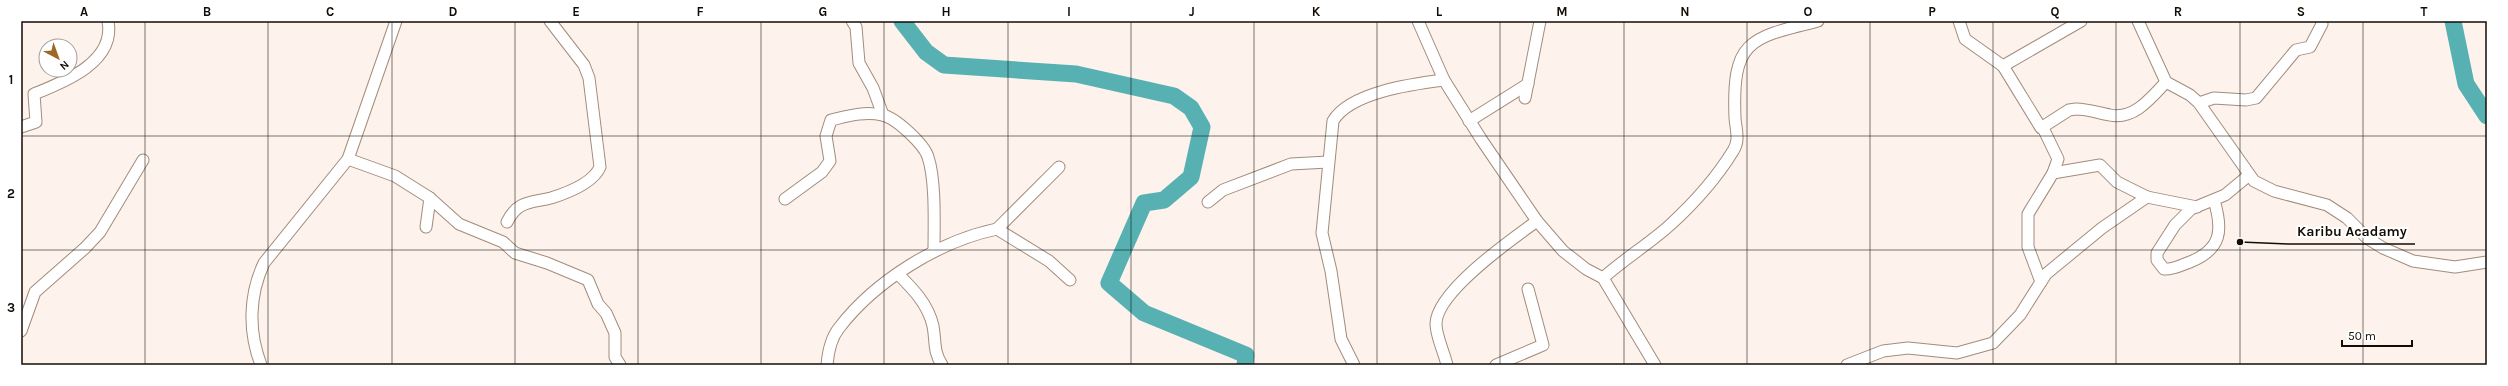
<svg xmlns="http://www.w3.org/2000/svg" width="2508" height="386" font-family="Karla,sans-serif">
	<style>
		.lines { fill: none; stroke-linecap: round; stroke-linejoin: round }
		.river { stroke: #57b1b3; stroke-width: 17 }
		.minor-casing { stroke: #a28c7c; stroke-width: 13 }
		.minor { stroke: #fff; stroke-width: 11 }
		.grid { fill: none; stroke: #140d07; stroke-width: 1; stroke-opacity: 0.55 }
		.leader { fill: none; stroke: #140d07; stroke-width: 1.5 }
		.callout-dot { fill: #140d07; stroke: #fff; stroke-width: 1.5 }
		.callout-label { font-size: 14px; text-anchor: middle; font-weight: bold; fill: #140d07; stroke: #fff; stroke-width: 4; stroke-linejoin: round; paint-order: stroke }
		.neatline { fill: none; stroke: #140d07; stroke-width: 1.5 }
		.grid-label { font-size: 13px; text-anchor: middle; font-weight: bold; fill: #140d07 }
	</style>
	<rect width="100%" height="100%" fill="#fdf3ec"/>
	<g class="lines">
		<!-- river -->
		<g class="river">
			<path d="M902,21L926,52L944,65L1076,74L1174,96L1191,108L1202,127L1191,177L1164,200L1144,203L1109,283L1144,313L1246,355L1245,365"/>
			<path d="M2453,21L2466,84L2487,116"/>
		</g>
		<!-- minor casing -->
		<g class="minor-casing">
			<g id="minor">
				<path d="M852,21L856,27L859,63L873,88L883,115"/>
				<path d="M1418,21L1444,80L1481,139L1537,221L1563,251L1586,269L1603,278L1655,365"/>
				<path d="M1959,21L1965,39L2003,66L2081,21"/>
				<path d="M2138,21L2166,82L2190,95L2199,103L2254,181L2274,191L2327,205L2347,218L2367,238L2383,248L2413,261L2455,267L2487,262"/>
				<path d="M2003,66L2041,128L2069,110L2076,109C2088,109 2098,113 2110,115C2134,120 2151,98 2166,82"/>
				<path d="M1525,98L1540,21"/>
				<path d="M2199,103L2214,98L2246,100L2256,98L2296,50L2310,47L2322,24"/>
				<path d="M1469,121L1528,84"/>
				<path d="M21,127L36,122L34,94C64,82 116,62 108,21"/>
				<path d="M2043,128L2058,159L2053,173"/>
				<path d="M348,159L395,176L430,198L459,224L503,242L515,253L547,263L588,280L598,304L606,313L615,333V357L620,365"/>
				<path d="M785,199L822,172L830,161L826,136L831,120C848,116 865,111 882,115C895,117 924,144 928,157C936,181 934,225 934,251"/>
				<path d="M2214,200C2223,230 2222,249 2190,262C2181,265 2173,270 2164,269L2157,260V253L2175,225L2191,209L2225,195L2248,176"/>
				<path d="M1208,202L1223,190L1291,164L1328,162"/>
				<path d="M507,222C518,200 531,203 551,198C567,193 593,183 600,167L589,78L584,65L550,21"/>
				<path d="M426,227L430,198"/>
				<path d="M997,229L1059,167"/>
				<path d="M898,274C913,289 928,304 933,326C936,342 933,351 942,365"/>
				<path d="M1603,278C1624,259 1649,244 1670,225C1693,204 1717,177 1733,151C1740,141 1736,130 1735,118C1732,41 1748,38 1818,21"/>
				<path d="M2041,282L2028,247V214L2053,173L2100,165L2117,182L2147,197"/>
				<path d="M21,331L35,292L85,248L100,232L143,160"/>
				<path d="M261,365C248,331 249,295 264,263L348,159L396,21"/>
				<path d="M827,365C828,353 831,338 839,328C875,281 939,241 997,229L1049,261L1070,280"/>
				<path d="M1354,365L1341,339L1331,271L1322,233L1333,121C1350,92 1413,84 1444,80"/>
				<path d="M1447,365C1444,352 1436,336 1436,324C1436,292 1512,239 1537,221"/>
				<path d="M1496,365L1543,345L1528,289"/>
				<path d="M1847,365L1883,351L1908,348L1957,353L1993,343L2020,315L2046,274L2102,228L2147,197L2197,207"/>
			</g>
		</g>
		<!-- minor -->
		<use href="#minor" class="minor"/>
	</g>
	<!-- grid -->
	<path class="grid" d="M145,21V365M268,21V365M392,21V365M515,21V365M638,21V365M761,21V365M884,21V365M1008,21V365M1131,21V365M1254,21V365M1377,21V365M1500,21V365M1624,21V365M1747,21V365M1870,21V365M1993,21V365M2116,21V365M2240,21V365M2363,21V365M21,136H2487M21,250H2487"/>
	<!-- callouts -->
	<path class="leader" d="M2240 242L2289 244H2415"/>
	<circle class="callout-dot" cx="2240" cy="242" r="4"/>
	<g class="callout-label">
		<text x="2352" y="236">Karibu Acadamy</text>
	</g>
	<!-- border -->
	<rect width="2508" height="386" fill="none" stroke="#ffffff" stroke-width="44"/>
	<!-- north arrow -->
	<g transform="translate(58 58) rotate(139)"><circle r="19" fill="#ffffff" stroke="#a19e9c"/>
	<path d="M0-3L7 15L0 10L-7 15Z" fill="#9f6724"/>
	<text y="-6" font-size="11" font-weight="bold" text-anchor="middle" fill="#140d07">N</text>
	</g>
	<!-- scale -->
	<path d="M2342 340v6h70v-6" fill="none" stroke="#140d07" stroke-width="2"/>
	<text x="2348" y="340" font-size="12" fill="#140d07" stroke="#ffffff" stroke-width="3" paint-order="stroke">50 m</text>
	<rect x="22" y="22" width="2464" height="342" class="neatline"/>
	<g class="grid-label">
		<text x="84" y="16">A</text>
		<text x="207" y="16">B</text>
		<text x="330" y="16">C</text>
		<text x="453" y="16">D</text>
		<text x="576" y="16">E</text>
		<text x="700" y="16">F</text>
		<text x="823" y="16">G</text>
		<text x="946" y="16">H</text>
		<text x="1069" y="16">I</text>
		<text x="1192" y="16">J</text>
		<text x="1316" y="16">K</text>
		<text x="1439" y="16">L</text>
		<text x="1562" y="16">M</text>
		<text x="1685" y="16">N</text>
		<text x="1808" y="16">O</text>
		<text x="1932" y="16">P</text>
		<text x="2055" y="16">Q</text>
		<text x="2178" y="16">R</text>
		<text x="2301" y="16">S</text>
		<text x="2424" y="16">T</text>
		<text x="11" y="84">1</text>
		<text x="11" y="198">2</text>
		<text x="11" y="312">3</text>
	</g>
</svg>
